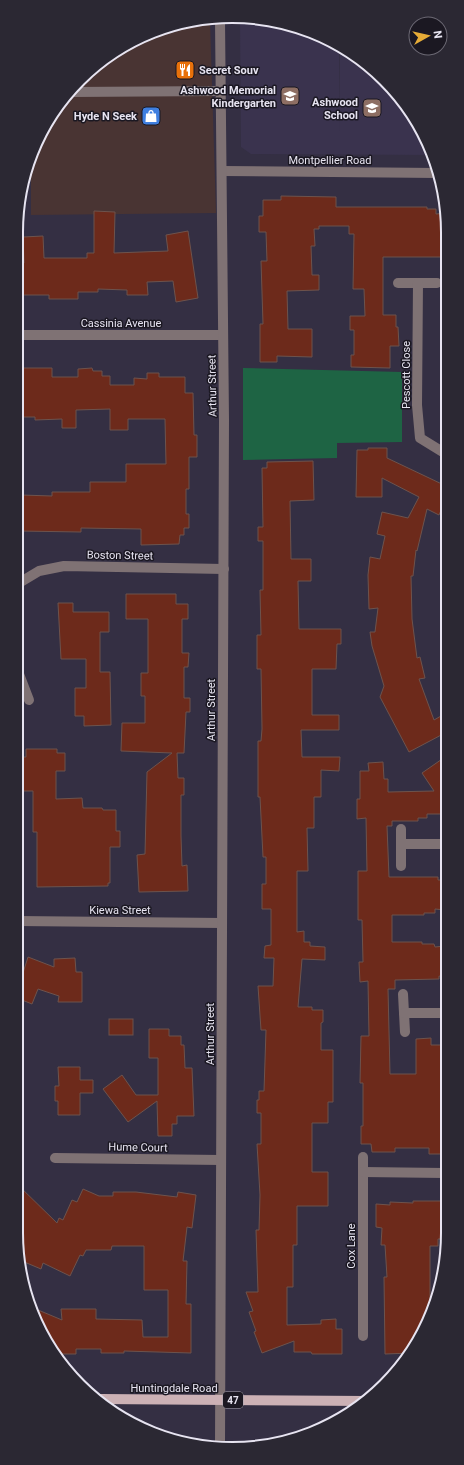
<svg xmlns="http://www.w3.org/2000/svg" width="464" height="1465" font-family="Roboto,sans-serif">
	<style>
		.commercial { fill: #493433 }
		.built { fill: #3a334e }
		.green { fill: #1e6444 }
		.building { fill: #6d2a1b; stroke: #6d534d }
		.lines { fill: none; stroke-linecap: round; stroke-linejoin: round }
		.minor { stroke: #7f7274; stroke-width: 10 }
		.major { stroke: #ccb1b5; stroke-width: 10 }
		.labels { text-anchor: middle; stroke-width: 3; stroke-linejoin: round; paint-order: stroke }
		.shield { fill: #1b1822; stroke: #aaa7b3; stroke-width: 1 }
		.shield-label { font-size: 10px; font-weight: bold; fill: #e7e4f1 }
		.poi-label { font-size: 11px; font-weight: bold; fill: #e7e4f1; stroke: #1b1822; text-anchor: end }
		.street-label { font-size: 11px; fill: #e7e4f1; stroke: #1b1822 }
		.rim { fill: none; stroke: #e7e4f1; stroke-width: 2 }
	</style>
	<rect width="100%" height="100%" fill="#342f43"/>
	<!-- commercial -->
	<path class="commercial" d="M190,20H210L216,213L31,215V164L53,112L112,52Z"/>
	<!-- built -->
	<path class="built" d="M240,20H274L339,44V131L340,45L385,79L426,136L431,155L251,154L241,147Z"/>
	<!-- green -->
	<path class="green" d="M243,368L402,372V442L337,443V458L243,460Z"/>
	<!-- building -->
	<g class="building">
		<path d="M281,196L336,197V207H427V209H436V214L446,213V257H383V315H396V327H398L399,346H390V368L351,367V355H354V330H350V316H365L364,289H353L354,234H349V226H319V229H314L315,246H311L312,275H319V290L287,291L288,329H312V357L277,356V362H260V324H263L261,261H267L266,232H259V216H263V200H281Z"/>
		<path d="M94,211L115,212L114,253L168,251L166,235L188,231L198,298L176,302L173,281L147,282L148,295H127V290L98,289V292H78V299H49V295H20V263H24L23,237L43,236L44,258H87V253H94Z"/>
		<path d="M19,368H52V377H78V369L92,368L93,371H102V376H110V385H134V378L147,379V373H159V377H185V393H193L194,435H197V457H189V489H186V514H189V528H184V535H180L179,544L141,545V529L81,528V532L19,531L21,495L52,496V492H90V482H126V464H166L165,419H128V430H110V409L76,410V428H62V419L35,420V417H19Z"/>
		<path d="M368,448H387V458L446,486L445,501L439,515L427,509L417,551L416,550L413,576H411L412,619L417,658L420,657L425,678L419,679L434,720L441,716L445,724V733L409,752L380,697L384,686L372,646L370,632H375L378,608L369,609L368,575L370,557L380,559L385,536L377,534L382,512L408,518L419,497L382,478V497H356L357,450H368Z"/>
		<path d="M313,461L314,500L290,501L291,559H311V581H298L299,629H341V644H337L336,669H312V715H339V730H301L302,757H340L339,771L321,770V797H314V828H307L308,871H297V932L304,931V942H310V946L325,947V960L302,959L298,1007H312V1010H323V1022L321,1023V1050H333V1102H328V1123H312V1172H328V1206H297V1245H293V1287H287V1325L321,1324V1320L336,1319V1329H342V1354H312L311,1352H294V1341L262,1353L254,1332L256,1331L249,1312L253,1311L246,1292H258L256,1230H259L260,1195L257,1144H261V1113H257V1100H259V1091H264L266,1030H261L258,986H273L274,958H264L265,946L271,945V909H262V884H266V857H263L260,797H258V741H261L262,729L261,669H257V635H261L260,590H263V541H258V527H263L262,468H267V462Z"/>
		<path d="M126,594H176V604H188V619H182V653H189L188,667H184V698H190V712H186L184,753H177L178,778H184V795H181V836L182,866L187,865L188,891L139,892L137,855L145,854L147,772L172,753L121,751L122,723H145V696H141V673H148V619H126Z"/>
		<path d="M58,603H73V612H109V632H100V672H110L111,725L84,726V716H75V688H86V659H61Z"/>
		<path d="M26,749H57V753H65V771H56V799L82,798L83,808H102L103,810H116V831H120V847H110V883H108V886L37,887V832H33V791H18V757H26Z"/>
		<path d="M445,757V814H427V818H418V821H392V826H387L389,877H438V880H445V910L435,909V913H424V915H392V942H422V944H434L435,947L445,946L444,977L439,976V979L395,980V989H388L390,1074H416V1039L431,1038V1045H444V1154H429V1148H395V1152H372L371,1144H361V1126H363V1083H360L361,1036H369L368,981L360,982L359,962H363L362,920H358V871H367L366,818L357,819V799H360V771H369L368,763L383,762L384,779H388V792L434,791L422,773Z"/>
		<path d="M28,957L54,967V959L75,958L76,972H82V1002H58L59,996L38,989L32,1004L17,998V974L22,976Z"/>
		<rect x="109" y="1019" width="24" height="16"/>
		<path d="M149,1029H169V1036H181V1045H184L185,1068H192L194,1116H177V1124H172V1136H158L157,1101L128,1122L103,1089L122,1075L136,1095H158V1058H149Z"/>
		<path d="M58,1067H80V1080H93V1093H80V1115H58V1101H55V1086H59Z"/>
		<path d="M16,1183L57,1223L59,1218L63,1220L72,1200L77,1202L83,1189L99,1196H113V1192H136L177,1197L178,1192L196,1195L192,1228L187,1227L183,1261H187L186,1304H191V1353L124,1351V1353H101V1349H76V1354H56L32,1315L31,1307L62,1320L61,1309H96V1319L142,1320L143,1337H168V1290H144V1246H112L111,1250H86L83,1256L80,1255L70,1276L43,1263L41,1269L22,1261L16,1233Z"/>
		<path d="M413,1201H444V1239H438V1246H430V1309L412,1353L385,1354L384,1277H387L385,1245H381L382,1228L376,1227V1204L390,1205V1202L413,1203Z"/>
	</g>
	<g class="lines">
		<!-- minor -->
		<g class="minor">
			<path d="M72,92L221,91"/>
			<path d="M222,171L437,173"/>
			<path d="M398,283H437"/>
			<path d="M418,283L417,405L420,438L446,454"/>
			<path d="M20,335H223"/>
			<path d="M19,583L39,571L64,566L224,569"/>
			<path d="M18,662L19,674L29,700"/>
			<path d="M401,844H445"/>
			<path d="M401,866V829"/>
			<path d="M17,921L222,923"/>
			<path d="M403,994L405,1032"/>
			<path d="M404,1013H444"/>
			<path d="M363,1157V1336"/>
			<path d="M55,1158L221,1160"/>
			<path d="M363,1172L444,1173"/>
			<path d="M220,1446L224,420L220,20"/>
		</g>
		<!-- major -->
		<path class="major" d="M101,1399L366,1401"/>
	</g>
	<!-- icons -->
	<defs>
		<g id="restaurant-square" transform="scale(1)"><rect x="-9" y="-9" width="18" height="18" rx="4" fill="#e8710a" stroke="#1b1822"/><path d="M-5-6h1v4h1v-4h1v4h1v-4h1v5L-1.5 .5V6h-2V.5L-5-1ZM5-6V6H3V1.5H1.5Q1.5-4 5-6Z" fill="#fff"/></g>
		<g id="school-square" transform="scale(1)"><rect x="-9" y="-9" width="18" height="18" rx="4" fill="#8d6e63" stroke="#1b1822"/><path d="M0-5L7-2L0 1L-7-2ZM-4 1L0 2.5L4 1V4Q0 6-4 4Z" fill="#fff"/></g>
		<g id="shop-square" transform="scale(1)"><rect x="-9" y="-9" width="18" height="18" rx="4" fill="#3f7fe0" stroke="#1b1822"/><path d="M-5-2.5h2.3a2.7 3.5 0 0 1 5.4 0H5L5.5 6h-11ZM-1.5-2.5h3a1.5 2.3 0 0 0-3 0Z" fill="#fff"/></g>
	</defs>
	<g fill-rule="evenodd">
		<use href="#restaurant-square" x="185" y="70"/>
		<use href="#school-square" x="290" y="96"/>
		<use href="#school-square" x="372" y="108"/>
		<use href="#shop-square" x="151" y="116"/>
	</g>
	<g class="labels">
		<!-- shield labels -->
		<rect class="shield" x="223" y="1392" width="20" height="16" rx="3"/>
		<g class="shield-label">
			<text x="233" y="1404">47</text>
		</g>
		<!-- poi labels -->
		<g class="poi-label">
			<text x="199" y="74" text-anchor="start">Secret Souv</text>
			<text x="276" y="94">Ashwood Memorial<tspan x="276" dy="13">Kindergarten</tspan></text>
			<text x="358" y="106">Ashwood<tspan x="358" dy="13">School</tspan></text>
			<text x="137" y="120">Hyde N Seek</text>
		</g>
		<!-- street labels -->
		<g class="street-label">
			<text x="330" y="164">Montpellier Road</text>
			<text x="121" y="327">Cassinia Avenue</text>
			<text transform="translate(406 375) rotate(-90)" y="4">Pescott Close</text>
			<text transform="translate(212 386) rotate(-91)" y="4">Arthur Street</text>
			<text transform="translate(120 555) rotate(1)" y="4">Boston Street</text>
			<text transform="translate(211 710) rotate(-90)" y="4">Arthur Street</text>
			<text x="120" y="914">Kiewa Street</text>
			<text transform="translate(210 1034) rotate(-90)" y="4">Arthur Street</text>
			<text transform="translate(138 1147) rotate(1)" y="4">Hume Court</text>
			<text transform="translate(351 1246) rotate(-90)" y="4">Cox Lane</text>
			<text x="174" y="1392">Huntingdale Road</text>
		</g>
	</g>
	<!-- crop -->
	<path d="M0 0H464V1465H0ZM232 23H232A209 209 0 0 1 441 232V1233A209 209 0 0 1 232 1442H232A209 209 0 0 1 23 1233V232A209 209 0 0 1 232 23Z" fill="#2b2833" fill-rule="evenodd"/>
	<path class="rim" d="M232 23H232A209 209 0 0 1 441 232V1233A209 209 0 0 1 232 1442H232A209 209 0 0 1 23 1233V232A209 209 0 0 1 232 23Z"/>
	<!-- north arrow -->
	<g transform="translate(428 36) rotate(82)"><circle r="19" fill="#1b1822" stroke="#6d6a75"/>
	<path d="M0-3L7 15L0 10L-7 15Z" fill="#e7ac37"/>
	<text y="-6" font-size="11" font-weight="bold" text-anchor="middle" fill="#e7e4f1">N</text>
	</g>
</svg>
